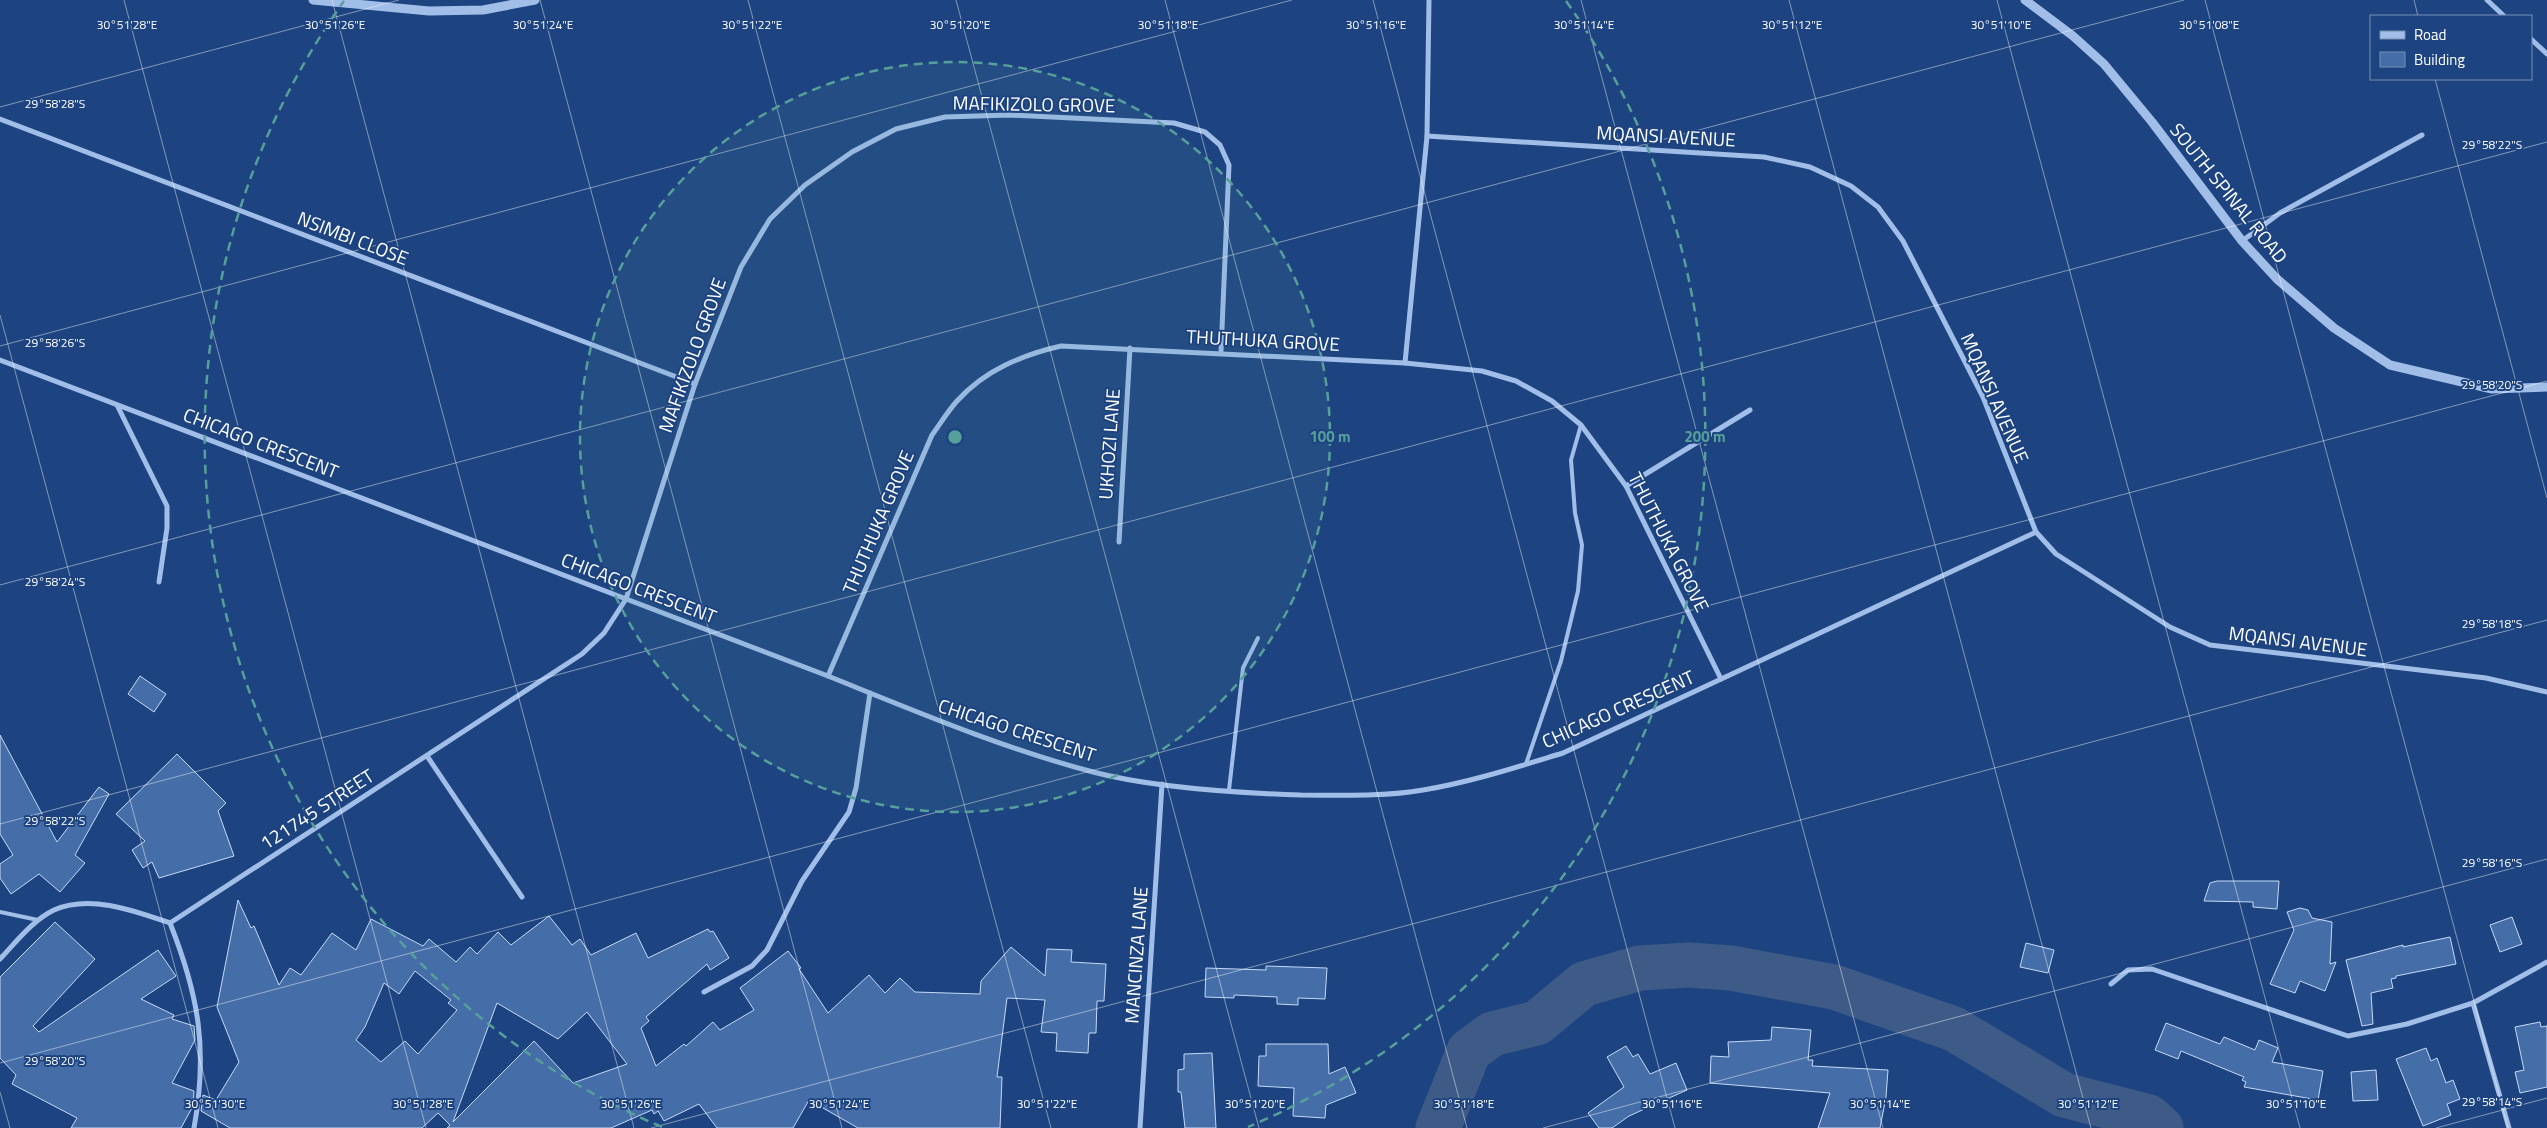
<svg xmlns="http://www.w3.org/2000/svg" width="2547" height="1128" font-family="'Titillium Web',sans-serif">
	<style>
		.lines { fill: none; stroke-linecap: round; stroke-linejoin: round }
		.river { stroke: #3e5b87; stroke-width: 45 }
		.building { fill: #456ea9; stroke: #c5d9f7; fill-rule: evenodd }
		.service { stroke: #a1bee9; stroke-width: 4 }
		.minor { stroke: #a1bee9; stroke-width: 5 }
		.tertiary { stroke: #a1bee9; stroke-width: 9 }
		.ticks { fill: none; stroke: #fff; stroke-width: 1; stroke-opacity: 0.45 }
		.ring { fill: none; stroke: #579f9a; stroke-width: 2.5; stroke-dasharray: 9 6 }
		.labels { text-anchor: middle; stroke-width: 4; stroke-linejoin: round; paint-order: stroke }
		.street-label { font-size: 19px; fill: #fff; stroke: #1d4480 }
		.ticks-label { font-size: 12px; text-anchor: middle; fill: #fff; stroke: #1d4480; stroke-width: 4; stroke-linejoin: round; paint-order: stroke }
		.centre { fill: #579f9a; stroke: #1d4480; stroke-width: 2.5 }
		.ring-label { font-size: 15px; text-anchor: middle; font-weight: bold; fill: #579f9a; stroke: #1d4480; stroke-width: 4; stroke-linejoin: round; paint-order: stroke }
	</style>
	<rect width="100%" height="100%" fill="#1d4480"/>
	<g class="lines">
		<!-- river -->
		<path class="river" d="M1438,1128L1469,1051L1492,1034L1537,1023L1584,984L1640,968L1689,965L1731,968L1834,987L1954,1029L2064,1095L2149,1117L2161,1128"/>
	</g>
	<!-- building -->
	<g class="building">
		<path d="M140,676L166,694L154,712L128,694Z"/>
		<path d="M0,735L57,842L99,787L109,794L75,855L85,863L60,892L39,874L11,894L0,878V864L13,855L0,834Z"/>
		<path d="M177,754L226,803L218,811L234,856L159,878L152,862L143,868L132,850L145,841L116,814Z"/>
		<path d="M2217,881H2279L2277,909L2253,907V902L2204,901L2210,883Z"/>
		<path d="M238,900L251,928L254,926L279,985L290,968L301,975L332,933L356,950L371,919L423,946L429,939L456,962L470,947L477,954L498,932L511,945L549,916L572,945L580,939L591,955L636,933L648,958L708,929L710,932L713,931L729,958L710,970L707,964L646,1017L649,1021L641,1028L656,1066L684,1044L686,1046L713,1022L720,1030L754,1010L740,988L788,951L801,968L799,969L828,1013L869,975L885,993L900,978L915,992L980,994L981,981L1011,947L1045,976L1047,949L1072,950L1071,962L1106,964L1104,1001H1097L1096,1033H1089L1088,1053L1056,1051L1057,1033L1041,1032L1045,1000L1007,998L997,1077H1002L1000,1128H858L809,1100L793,1128H717L699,1104L664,1121L658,1111L654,1114L652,1110L611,1128H447L450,1125L438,1113L422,1128H230L201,1111L203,1095L216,1100L239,1062L217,1007ZM415,971L451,1000L448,1003L457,1010L418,1054L405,1041L381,1062L356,1040L365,1027L384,983L399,994ZM497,1003L558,1039L587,1012L627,1064L573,1083L534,1041L453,1122Z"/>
		<path d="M2300,908L2308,910L2312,918L2332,922L2330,964L2336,962L2325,991L2300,981L2295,993L2270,984L2294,930L2287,912Z"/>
		<path d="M2512,917L2522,944L2500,952L2490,925Z"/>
		<path d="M55,922L95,959L33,1026L39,1032L158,950L176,976L141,999L174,1015L172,1019L194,1026L195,1040L172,1083L194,1091L193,1106L181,1128H71L77,1118L12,1084L16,1075L0,1058V977Z"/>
		<path d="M2450,937L2456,964L2396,976V978L2391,979L2393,988L2371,993L2373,1024L2362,1026L2346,960L2403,945V947Z"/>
		<path d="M2026,943L2054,950L2048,973L2020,967Z"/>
		<path d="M1266,966L1327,968L1325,999L1298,998V1005L1277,1004V997L1234,995V998L1205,997L1206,968L1266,970Z"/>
		<path d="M2540,1022L2541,1027L2547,1026V1087L2520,1093L2515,1072L2524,1070L2515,1027Z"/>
		<path d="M2166,1023L2220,1044L2224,1037L2255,1050L2259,1040L2278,1048L2272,1062L2323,1071L2318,1100L2244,1087L2246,1082L2242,1080L2244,1077L2181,1051L2178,1059L2155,1050Z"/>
		<path d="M1772,1027L1811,1030L1808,1060H1813L1812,1066L1888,1070L1886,1097L1880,1128H1818L1830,1093L1710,1083L1711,1056L1729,1057L1728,1042L1771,1040Z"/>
		<path d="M1266,1044H1328L1329,1074L1345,1067L1356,1093L1326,1105L1325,1118L1293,1116L1294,1088L1258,1086L1259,1056H1266Z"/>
		<path d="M1626,1046L1633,1057L1638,1054L1650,1074L1676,1063L1687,1090L1629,1116L1612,1128H1599L1588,1113L1624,1087L1607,1057Z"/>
		<path d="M2426,1048L2431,1061L2437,1058L2446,1083L2453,1080L2460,1099L2447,1104L2451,1115L2423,1126L2396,1059Z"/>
		<path d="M1212,1053L1216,1128H1185L1181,1092H1178V1070L1184,1069V1054Z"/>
		<path d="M2376,1070L2378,1100L2353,1101L2351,1072Z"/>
	</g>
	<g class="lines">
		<!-- service -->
		<g class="service">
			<path d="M1526,764L1561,661L1578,591L1582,545L1575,513L1571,460L1581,425"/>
			<path d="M1229,790L1243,668L1258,638"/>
			<path d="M0,912L38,920"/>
		</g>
		<!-- minor -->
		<g class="minor">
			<path d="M2487,0L2504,16"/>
			<path d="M2531,39L2547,54"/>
			<path d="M0,119L695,384"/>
			<path d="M1427,136L1764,157L1810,167L1851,186L1878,207L1903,241L1983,397L2036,532L2056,554L2170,627L2210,645L2486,678L2547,692"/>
			<path d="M2242,241L2280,213L2422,135"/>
			<path d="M0,360L828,676C915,711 1002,748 1093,772C1154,788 1238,793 1301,795C1341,795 1383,797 1423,790C1471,782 1517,767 1563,753L2036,532"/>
			<path d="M1405,363L1427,136L1429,0"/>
			<path d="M117,405L167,506V528L159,582"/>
			<path d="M1626,486L1750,410"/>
			<path d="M1119,542L1130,348"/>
			<path d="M828,676L932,435C940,424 948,411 957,401C985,370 1022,355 1061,346L1405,363L1482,371L1516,381L1552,401L1581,425L1626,486L1721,679"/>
			<path d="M427,756L522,897"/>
			<path d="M170,923C199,996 208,1050 194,1128"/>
			<path d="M0,959C16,942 33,920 54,910C90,894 135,911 170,923L582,654L604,633L626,599L695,384L741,267L770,219L805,185L852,152L896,129L945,117L1009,115L1174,123L1205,132L1220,145L1229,165L1221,352"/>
			<path d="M2111,984L2128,970L2152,969L2348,1036L2407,1024L2473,1003L2547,962"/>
			<path d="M704,992L752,966L767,950L802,881L849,812L856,788L870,693"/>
			<path d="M2473,1003L2509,1128"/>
			<path d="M1140,1128L1162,784"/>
		</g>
		<!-- tertiary -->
		<g class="tertiary">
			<path d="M313,0L429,11L483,10L535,0"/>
			<path d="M2025,0L2073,36L2104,64L2152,122L2242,241L2277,279L2334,328L2390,365L2492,389L2547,387"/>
		</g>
	</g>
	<!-- ticks -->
	<path class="ticks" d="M124,0L426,1128M332,0L634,1128M540,0L842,1128M748,0L1051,1128M956,0L1259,1128M1165,0L1467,1128M1373,0L1675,1128M1581,0L1883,1128M1789,0L2091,1128M1997,0L2300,1128M2205,0L2508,1128M2414,0L2418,16M2435,79L2547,498M0,107L399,0M0,315L218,1128M0,346L1292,0M0,585L2184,0M0,824L2547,142M0,1063L2547,381M0,1092L10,1128M651,1128L2547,620M1543,1128L2547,859M2436,1128L2547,1098"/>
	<!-- distance rings -->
	<circle cx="955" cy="437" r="375" fill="#579f9a" fill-opacity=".12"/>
	<g class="ring">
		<circle cx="955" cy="437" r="375"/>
		<path d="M662 1127A750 750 0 0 1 344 1M1566 1A750 750 0 0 1 1248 1127"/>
	</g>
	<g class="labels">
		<!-- street labels -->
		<g class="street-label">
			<text transform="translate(1034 104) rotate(1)" y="7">MAFIKIZOLO GROVE</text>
			<text transform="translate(1666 136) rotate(3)" y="7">MQANSI AVENUE</text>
			<text transform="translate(2229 193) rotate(51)" y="7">SOUTH SPINAL ROAD</text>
			<text transform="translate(353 238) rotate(21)" y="7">NSIMBI CLOSE</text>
			<text transform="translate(1263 340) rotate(3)" y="7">THUTHUKA GROVE</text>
			<text transform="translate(692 355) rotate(-70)" y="7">MAFIKIZOLO GROVE</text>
			<text transform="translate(1995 398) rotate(66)" y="7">MQANSI AVENUE</text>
			<text transform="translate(261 443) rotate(21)" y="7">CHICAGO CRESCENT</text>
			<text transform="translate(1109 444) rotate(-86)" y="7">UKHOZI LANE</text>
			<text transform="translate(878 522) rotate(-67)" y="7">THUTHUKA GROVE</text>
			<text transform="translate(1669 542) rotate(63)" y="7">THUTHUKA GROVE</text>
			<text transform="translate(639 588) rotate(21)" y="7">CHICAGO CRESCENT</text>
			<text transform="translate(2298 641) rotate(7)" y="7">MQANSI AVENUE</text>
			<text transform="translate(1618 709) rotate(-24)" y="7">CHICAGO CRESCENT</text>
			<text transform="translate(1017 730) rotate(18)" y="7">CHICAGO CRESCENT</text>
			<text transform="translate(317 809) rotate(-33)" y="7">121745 STREET</text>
			<text transform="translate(1136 955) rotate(-86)" y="7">MANCINZA LANE</text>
		</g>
	</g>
	<g class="ticks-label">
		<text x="127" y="29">30°51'28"E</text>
		<text x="335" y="29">30°51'26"E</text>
		<text x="543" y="29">30°51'24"E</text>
		<text x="752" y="29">30°51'22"E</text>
		<text x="960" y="29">30°51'20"E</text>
		<text x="1168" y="29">30°51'18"E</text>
		<text x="1376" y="29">30°51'16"E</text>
		<text x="1584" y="29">30°51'14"E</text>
		<text x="1792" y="29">30°51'12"E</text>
		<text x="2001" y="29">30°51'10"E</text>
		<text x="2209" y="29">30°51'08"E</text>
		<text x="55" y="108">29°58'28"S</text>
		<text x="2492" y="149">29°58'22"S</text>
		<text x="55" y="347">29°58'26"S</text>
		<text x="2492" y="389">29°58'20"S</text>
		<text x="55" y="586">29°58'24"S</text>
		<text x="2492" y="628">29°58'18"S</text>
		<text x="55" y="825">29°58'22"S</text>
		<text x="2492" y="867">29°58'16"S</text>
		<text x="55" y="1065">29°58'20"S</text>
		<text x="2492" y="1106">29°58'14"S</text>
		<text x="215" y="1108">30°51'30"E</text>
		<text x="423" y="1108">30°51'28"E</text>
		<text x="631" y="1108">30°51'26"E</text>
		<text x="839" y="1108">30°51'24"E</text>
		<text x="1047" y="1108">30°51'22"E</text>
		<text x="1255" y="1108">30°51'20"E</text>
		<text x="1464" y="1108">30°51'18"E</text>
		<text x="1672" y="1108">30°51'16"E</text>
		<text x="1880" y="1108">30°51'14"E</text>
		<text x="2088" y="1108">30°51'12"E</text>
		<text x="2296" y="1108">30°51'10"E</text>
	</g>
	<circle cx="955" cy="437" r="8" class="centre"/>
	<g class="ring-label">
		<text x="1330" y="442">100 m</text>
		<text x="1705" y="442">200 m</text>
	</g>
	<!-- legend -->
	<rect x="2370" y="15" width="162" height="65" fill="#1d4480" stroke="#778fb3"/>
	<rect x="2380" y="31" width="25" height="8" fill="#a1bee9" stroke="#778fb3"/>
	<text x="2414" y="40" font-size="15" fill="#ffffff">Road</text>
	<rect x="2380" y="52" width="25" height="15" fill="#456ea9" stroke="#778fb3"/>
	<text x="2414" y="65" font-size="15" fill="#ffffff">Building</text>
</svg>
